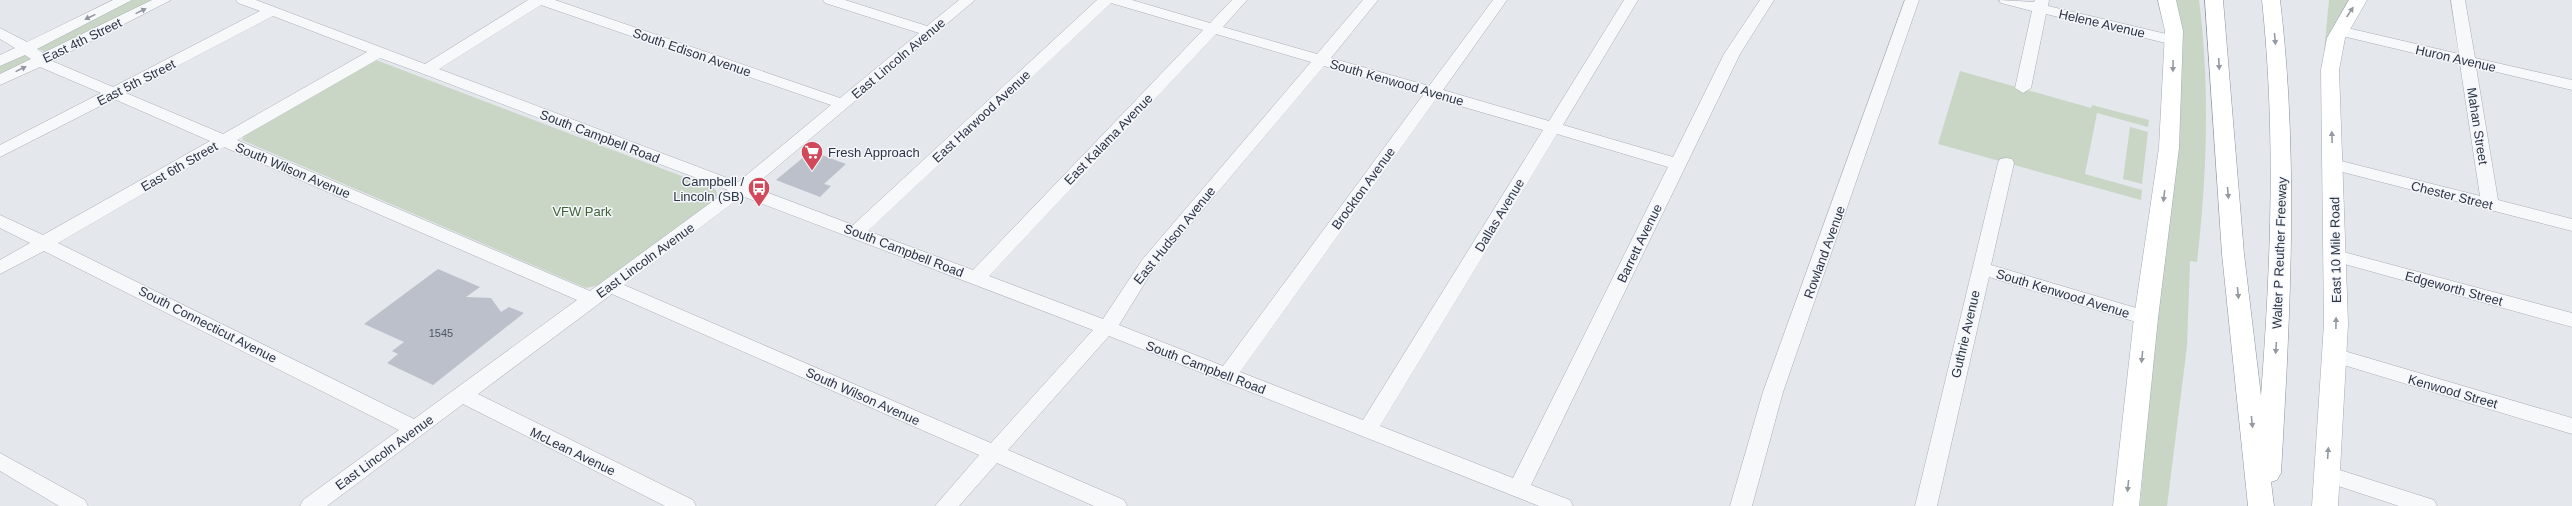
<svg xmlns="http://www.w3.org/2000/svg" width="2572" height="506" font-family="Arial,sans-serif">
	<style>
		.green { fill: #c9d6c5 }
		.building { fill: #bbc0ca }
		.lines { fill: none; stroke-linecap: round; stroke-linejoin: round }
		.minor-casing { stroke: #a9aeb7; stroke-width: 1 }
		.major-casing { stroke: #a3abb8; stroke-width: 1 }
		.highway-casing { stroke: #8b94a3; stroke-width: 1 }
		.minor { fill: #f7f8fa; fill-rule: evenodd }
		.major { fill: #fff; fill-rule: evenodd }
		.highway { fill: #fff; fill-rule: evenodd }
		.oneway { fill: #9196a0 }
		.oneway2 { fill: #959aa2 }
		.labels { text-anchor: middle; stroke-width: 3; stroke-linejoin: round; paint-order: stroke }
		.number-label { font-size: 11px; fill: #4f5766 }
		.street-label { font-size: 13px; fill: #2b3445; stroke: #f4f6f9 }
		.poi-label { font-size: 13px; fill: #2b3445; stroke: #f4f6f9; text-anchor: start }
		.park-label { font-size: 13px; fill: #3f6138; stroke: #f4f6f9 }
	</style>
	<rect width="100%" height="100%" fill="#e4e7ec"/>
	<!-- green -->
	<g class="green">
		<path d="M131,0H156L45,52L37,48Z"/>
		<path d="M2174,0H2199C2210,84 2207,178 2197,262L2190,261L2187,346L2167,506H2140L2150,390Z"/>
		<path d="M2329,0H2351L2332,28L2324,52Z"/>
		<path d="M25,55L32,58L0,77V64Z"/>
		<path d="M376,60L713,188L716,190L717,196L712,202L599,285L586,288L242,140L244,135Z"/>
		<path d="M1960,71L2091,108L2092,105L2149,120L2148,127L2097,113L2085,174L2142,190L2141,200L1938,144Z"/>
		<path d="M2130,127L2148,132L2142,184L2123,179Z"/>
	</g>
	<!-- building -->
	<g class="building">
		<path d="M811,151L846,164L824,184L831,186L820,197L776,180Z"/>
		<path d="M438,269L480,287L466,297L491,298L501,312L509,307L524,313L433,385L387,363L398,354L392,351L404,342L364,324Z"/>
	</g>
	<g class="lines">
		<!-- minor casing -->
		<g class="minor-casing">
			<g id="minor">
				<path d="M113,0H132L37,49L43,53L152,0H171L52,61L113,87L260,11L238,3L236,0H256L425,64L528,0H555L840,98L919,33L825,3L823,0H845L927,26L959,0H975L753,187L853,225L1097,0H1132L1210,23L1232,0H1247L1223,27L1317,54L1363,0H1378L1331,58L1429,86L1493,0H1507L1443,90L1549,121L1624,0H1638L1563,125L1673,157L1724,54L1760,0H1774L1740,54L1531,485L1570,500L1573,506H1539L1109,336L1008,450L1124,500L1127,506H1094L997,463L959,506H935L979,455L612,294L478,394L693,500L696,506H665L463,404L327,506H300L303,500L399,430L44,251L0,274V260L30,243L0,228V215L43,235L210,141L114,99L0,157V145L101,93L40,67L0,85V74L31,59L25,55L0,66V55L15,48L0,39V28L27,42ZM1111,3L1203,30L973,270L868,231ZM541,5L831,105L738,182L439,69ZM273,16L367,52L223,134L126,93ZM1216,34L1311,62L1142,260L1103,319L989,276ZM380,58L421,73L728,190L590,291L237,140ZM1324,66L1423,95L1223,366L1119,325L1154,268ZM1436,99L1543,130L1363,420L1240,372ZM1557,134L1668,167L1513,478L1380,426ZM224,147L577,300L414,419L58,243ZM742,196L1093,330L991,443L624,285Z"/>
				<path d="M1905,0H1919L1783,392L1752,506H1730L1763,392Z"/>
				<path d="M1999,0L2034,2L2035,0H2049L2048,6L2179,37L2182,40L2174,45L2046,14L2031,88L2023,93L2015,88L2032,11L2001,3Z"/>
				<path d="M2451,0H2465L2475,58L2572,80V90L2476,67L2498,200L2572,219V231L2327,168L2325,164L2327,160L2333,159L2480,196L2460,64L2334,34L2331,31L2339,26L2459,54Z"/>
				<path d="M2006,158L2012,159L2014,163L1991,265L2153,313L2155,318L2153,323L2146,325L1989,277L1937,506H1915L1998,163L2000,159Z"/>
				<path d="M2336,250L2572,313V327L2330,260L2327,256L2330,252Z"/>
				<path d="M2334,348L2572,418V434L2327,360L2324,355L2327,350Z"/>
				<path d="M0,453L85,500L88,506H59L0,471Z"/>
				<path d="M2327,466L2434,500L2437,506H2399L2320,480L2317,474L2320,468Z"/>
			</g>
		</g>
		<!-- major casing -->
		<g class="major-casing">
			<g id="major">
				<path d="M2158,0H2176L2183,31L2179,148L2158,318L2139,506H2113L2134,318L2159,148L2165,31Z"/>
				<path d="M2349,0H2367L2345,38L2339,70L2348,324L2338,506H2312L2324,324L2321,70L2327,38Z"/>
			</g>
		</g>
		<!-- highway casing -->
		<g class="highway-casing">
			<path id="highway" d="M2205,0H2223L2244,254L2261,396C2271,263 2276,132 2262,0H2280C2299,158 2290,315 2281,473L2277,480L2271,482L2274,506H2248L2222,254Z"/>
		</g>
		<!-- minor -->
		<use href="#minor" class="minor"/>
		<!-- major -->
		<use href="#major" class="major"/>
		<!-- highway -->
		<use href="#highway" class="highway"/>
	</g>
	<!-- one-way arrows -->
	<defs><path id="oneway-solid" d="M-6-.8H1V-3.2L6.5 0L1 3.2V.8H-6Z"/></defs>
	<g class="oneway">
		<use href="#oneway-solid" transform="translate(141 11) rotate(-26)"/>
		<use href="#oneway-solid" transform="translate(90 17) rotate(154)"/>
		<use href="#oneway-solid" transform="translate(21 69) rotate(-26)"/>
	</g>
	<g class="oneway2">
		<use href="#oneway-solid" transform="translate(2350 12) rotate(-56)"/>
		<use href="#oneway-solid" transform="translate(2275 39) rotate(85)"/>
		<use href="#oneway-solid" transform="translate(2219 64) rotate(87)"/>
		<use href="#oneway-solid" transform="translate(2173 66) rotate(91)"/>
		<use href="#oneway-solid" transform="translate(2332 137) rotate(-92)"/>
		<use href="#oneway-solid" transform="translate(2228 193) rotate(85)"/>
		<use href="#oneway-solid" transform="translate(2164 196) rotate(97)"/>
		<use href="#oneway-solid" transform="translate(2238 293) rotate(84)"/>
		<use href="#oneway-solid" transform="translate(2336 323) rotate(-89)"/>
		<use href="#oneway-solid" transform="translate(2276 348) rotate(94)"/>
		<use href="#oneway-solid" transform="translate(2142 357) rotate(96)"/>
		<use href="#oneway-solid" transform="translate(2252 422) rotate(84)"/>
		<use href="#oneway-solid" transform="translate(2328 453) rotate(-86)"/>
		<use href="#oneway-solid" transform="translate(2128 486) rotate(96)"/>
	</g>
	<!-- icons -->
	<defs>
		<g id="supermarket-pin" transform="scale(1.15)"><path d="M0 17L-7.5 6A9.5 9.5 0 1 1 7.5 6Z" fill="#d1495b" stroke="#f4f6f9"/><path d="M-6-5.5h2.5l.6 2H6L4.5 2H-2.5L-4.4-4H-6ZM-1.5 3.2a1.3 1.3 0 1 0 .1 0ZM3 3.2a1.3 1.3 0 1 0 .1 0Z" fill="#fff"/></g>
		<g id="bus-pin" transform="scale(1.15)"><path d="M0 17L-7.5 6A9.5 9.5 0 1 1 7.5 6Z" fill="#d1495b" stroke="#f4f6f9"/><path d="M-5-6H5V4H4V6H2V4H-2V6H-4V4H-5ZM-3.5-4V0h7V-4ZM-3.5 1.2v1.5H-2V1.2ZM2 1.2v1.5H3.5V1.2Z" fill="#fff"/></g>
	</defs>
	<g fill-rule="evenodd">
		<use href="#supermarket-pin" x="812" y="152"/>
		<use href="#bus-pin" x="759" y="188"/>
	</g>
	<g class="labels">
		<!-- number labels -->
		<g class="number-label">
			<text x="441" y="337">1545</text>
		</g>
		<!-- street labels -->
		<g class="street-label">
			<text transform="translate(2102 23) rotate(13)" y="5">Helene Avenue</text>
			<text transform="translate(82 40) rotate(-26)" y="5">East 4th Street</text>
			<text transform="translate(692 52) rotate(19)" y="5">South Edison Avenue</text>
			<text transform="translate(898 58) rotate(-40)" y="5">East Lincoln Avenue</text>
			<text transform="translate(2456 58) rotate(13)" y="5">Huron Avenue</text>
			<text transform="translate(136 82) rotate(-27)" y="5">East 5th Street</text>
			<text transform="translate(1397 82) rotate(16)" y="5">South Kenwood Avenue</text>
			<text transform="translate(981 116) rotate(-43)" y="5">East Harwood Avenue</text>
			<text transform="translate(2478 126) rotate(81)" y="5">Mahan Street</text>
			<text transform="translate(600 136) rotate(21)" y="5">South Campbell Road</text>
			<text transform="translate(1108 139) rotate(-46)" y="5">East Kalama Avenue</text>
			<text transform="translate(179 166) rotate(-30)" y="5">East 6th Street</text>
			<text transform="translate(293 170) rotate(23)" y="5">South Wilson Avenue</text>
			<text transform="translate(1363 188) rotate(-54)" y="5">Brockton Avenue</text>
			<text transform="translate(2452 195) rotate(14)" y="5">Chester Street</text>
			<text transform="translate(1499 215) rotate(-59)" y="5">Dallas Avenue</text>
			<text transform="translate(1174 235) rotate(-51)" y="5">East Hudson Avenue</text>
			<text transform="translate(1639 243) rotate(-64)" y="5">Barrett Avenue</text>
			<text transform="translate(904 250) rotate(21)" y="5">South Campbell Road</text>
			<text transform="translate(2335 250) rotate(-91)" y="5">East 10 Mile Road</text>
			<text transform="translate(1824 252) rotate(-70)" y="5">Rowland Avenue</text>
			<text transform="translate(2279 253) rotate(-88)" y="5">Walter P Reuther Freeway</text>
			<text transform="translate(645 260) rotate(-36)" y="5">East Lincoln Avenue</text>
			<text transform="translate(2454 288) rotate(15)" y="5">Edgeworth Street</text>
			<text transform="translate(2063 293) rotate(17)" y="5">South Kenwood Avenue</text>
			<text transform="translate(208 324) rotate(27)" y="5">South Connecticut Avenue</text>
			<text transform="translate(1965 334) rotate(-77)" y="5">Guthrie Avenue</text>
			<text transform="translate(1206 367) rotate(21)" y="5">South Campbell Road</text>
			<text transform="translate(2453 391) rotate(16)" y="5">Kenwood Street</text>
			<text transform="translate(863 396) rotate(24)" y="5">South Wilson Avenue</text>
			<text transform="translate(573 451) rotate(26)" y="5">McLean Avenue</text>
			<text transform="translate(384 452) rotate(-36)" y="5">East Lincoln Avenue</text>
		</g>
		<!-- poi labels -->
		<g class="poi-label">
			<text x="828" y="157">Fresh Approach</text>
			<text x="744" y="186" text-anchor="end">Campbell /<tspan x="744" dy="15">Lincoln (SB)</tspan></text>
		</g>
		<!-- park labels -->
		<g class="park-label">
			<text x="582" y="216">VFW Park</text>
		</g>
	</g>
</svg>
